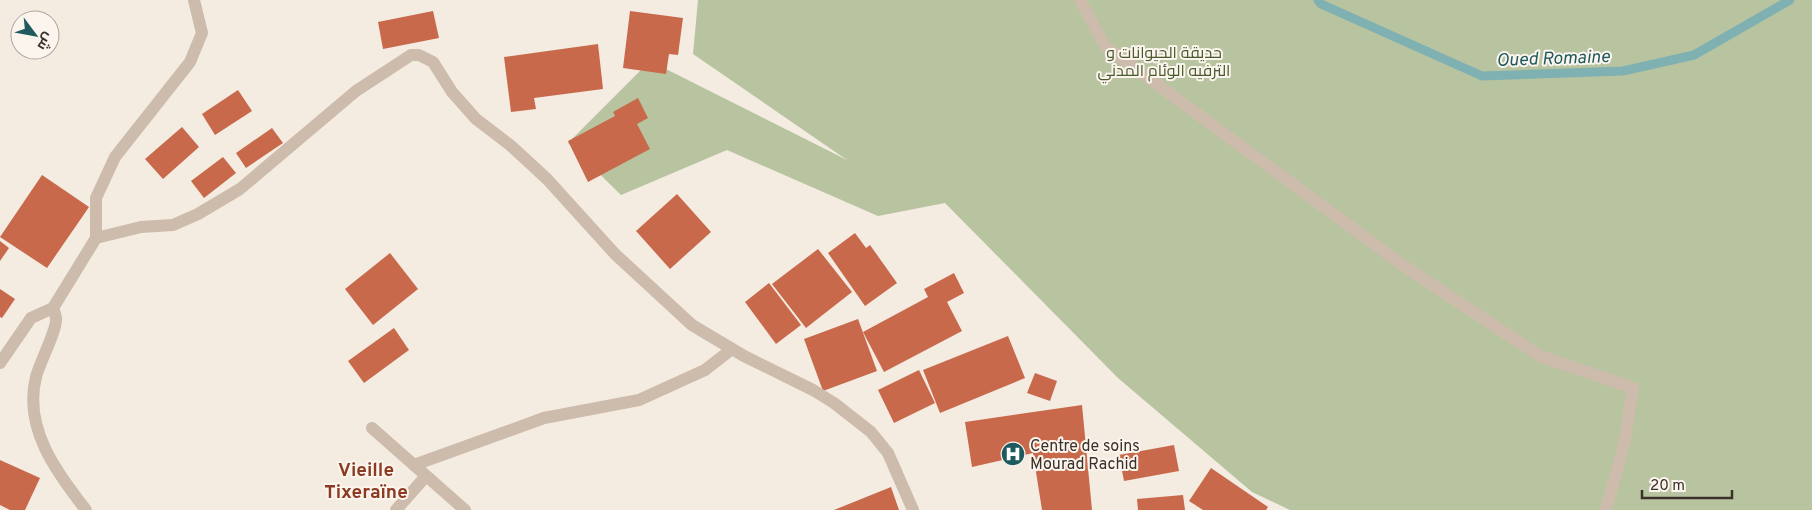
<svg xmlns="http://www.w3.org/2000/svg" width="1812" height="510" font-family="Overpass,Cairo,sans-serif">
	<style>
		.green { fill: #b8c4a0 }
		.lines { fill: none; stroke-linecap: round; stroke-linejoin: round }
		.stream { stroke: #7fb0b2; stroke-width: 9 }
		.building { fill: #c8694b }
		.minor { stroke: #cdbbac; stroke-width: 12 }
		.labels { text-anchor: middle; stroke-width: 4; stroke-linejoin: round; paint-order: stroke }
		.park-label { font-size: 16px; fill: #4a5a2e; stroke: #fbf5ee }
		.poi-label { font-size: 16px; fill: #3b302b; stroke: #fbf5ee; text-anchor: start }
		.water-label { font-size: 18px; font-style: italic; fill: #1f5a5e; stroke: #fbf5ee }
		.quarter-label { font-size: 19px; font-weight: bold; fill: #8c3b22; stroke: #fbf5ee }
	</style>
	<rect width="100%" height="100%" fill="#f4ebe1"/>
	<!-- green -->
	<path class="green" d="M698,0H1812V510H1290L1252,492L1118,378L945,203L878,216L727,150L621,195L568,143L650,61L847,160L693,54Z"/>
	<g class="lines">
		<!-- stream -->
		<path class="stream" d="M1318,0L1321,4L1482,76L1623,71L1694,55L1790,0"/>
	</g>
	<!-- building -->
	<g class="building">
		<path d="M433,11L439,38L383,49L378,22Z"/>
		<path d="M630,11L683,18L678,55L669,54L666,74L623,68Z"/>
		<path d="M598,44L603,89L534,98L536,109L511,112L504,57Z"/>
		<path d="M238,90L252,111L215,135L202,114Z"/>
		<path d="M638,98L648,118L637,124L650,149L588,182L568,141L615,116L613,112Z"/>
		<path d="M182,127L199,147L163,179L145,159Z"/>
		<path d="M272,128L283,143L246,168L236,153Z"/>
		<path d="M223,157L236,173L204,198L191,181Z"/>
		<path d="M42,175L89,207L47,268L0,237Z"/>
		<path d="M677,194L711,232L670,269L636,231Z"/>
		<path d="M855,233L866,248L870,245L897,283L865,306L828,253Z"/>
		<path d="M0,241L9,248L0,261Z"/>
		<path d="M818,249L852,292L806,328L772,284Z"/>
		<path d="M390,253L418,289L373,325L345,289Z"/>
		<path d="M954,273L964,293L947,302L962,331L884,372L863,332L928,297L924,289Z"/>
		<path d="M769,283L801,325L776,344L745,302Z"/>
		<path d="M0,289L15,299L2,318L0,317Z"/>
		<path d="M858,319L877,371L823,391L804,339Z"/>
		<path d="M394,328L409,350L364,383L348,361Z"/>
		<path d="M1008,336L1025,378L940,413L923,370Z"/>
		<path d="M919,370L935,403L894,423L878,390Z"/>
		<path d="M1035,373L1057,381L1050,401L1027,393Z"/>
		<path d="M1082,405L1092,510H1042L1033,453L972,467L965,422Z"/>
		<path d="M1174,445L1179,471L1124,481L1119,455Z"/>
		<path d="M0,460L40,478L25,510H10L0,505Z"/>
		<path d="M1211,468L1268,507L1266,510H1203L1189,501Z"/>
		<path d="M891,487L899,510H834Z"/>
		<path d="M1183,495L1185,510H1138L1137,499Z"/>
	</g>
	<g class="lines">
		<!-- minor -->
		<g class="minor">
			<path d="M1080,0L1105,46L1404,266L1540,356L1633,388L1624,444L1606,510"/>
			<path d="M96,238L141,227L173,225L198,214L240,189L356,91L411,55H419L433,62L452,92L476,119L510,145L547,179L615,254L692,325L744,356L813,390L834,403L871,432L888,453L913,510"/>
			<path d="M53,308C54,311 56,315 56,319C57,330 39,364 36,377C23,428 57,473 86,510"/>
			<path d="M0,363L31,318L53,308L96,238V198L115,157L190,62L202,33L194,0"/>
			<path d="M372,428L465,510"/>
			<path d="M414,465L544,418L639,400L705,370L732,349"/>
			<path d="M396,510L426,476"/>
		</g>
	</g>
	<!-- icons -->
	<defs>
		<g id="hospital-disc" transform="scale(1.25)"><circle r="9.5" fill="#1f5a5e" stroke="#fbf5ee"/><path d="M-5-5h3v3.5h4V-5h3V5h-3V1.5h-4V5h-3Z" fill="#fff"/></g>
	</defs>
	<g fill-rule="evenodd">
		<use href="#hospital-disc" x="1013" y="454"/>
	</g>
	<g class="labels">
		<!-- park labels -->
		<g class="park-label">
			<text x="1164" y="58">حديقة الحيوانات و<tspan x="1164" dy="18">الترفيه الوئام المدني</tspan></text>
		</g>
		<!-- poi labels -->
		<g class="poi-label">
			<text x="1030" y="451">Centre de soins<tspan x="1030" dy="18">Mourad Rachid</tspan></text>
		</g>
		<!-- water labels -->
		<g class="water-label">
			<text transform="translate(1553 58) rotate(-2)" y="6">Oued Romaine</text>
		</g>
		<!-- quarter labels -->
		<g class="quarter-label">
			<text x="366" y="476">Vieille<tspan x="366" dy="22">Tixeraïne</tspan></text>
		</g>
	</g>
	<!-- north arrow -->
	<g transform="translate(35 35) rotate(122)"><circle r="24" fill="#fbf5ee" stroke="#aea6a0"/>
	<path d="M0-4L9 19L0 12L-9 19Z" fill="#1f5a5e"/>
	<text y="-8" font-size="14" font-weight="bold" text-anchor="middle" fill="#3b302b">ش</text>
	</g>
	<!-- scale -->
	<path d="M1642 490v8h90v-8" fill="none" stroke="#3b302b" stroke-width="2.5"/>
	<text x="1650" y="490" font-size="15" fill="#3b302b" stroke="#fbf5ee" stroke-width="4" paint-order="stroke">20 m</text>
</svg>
